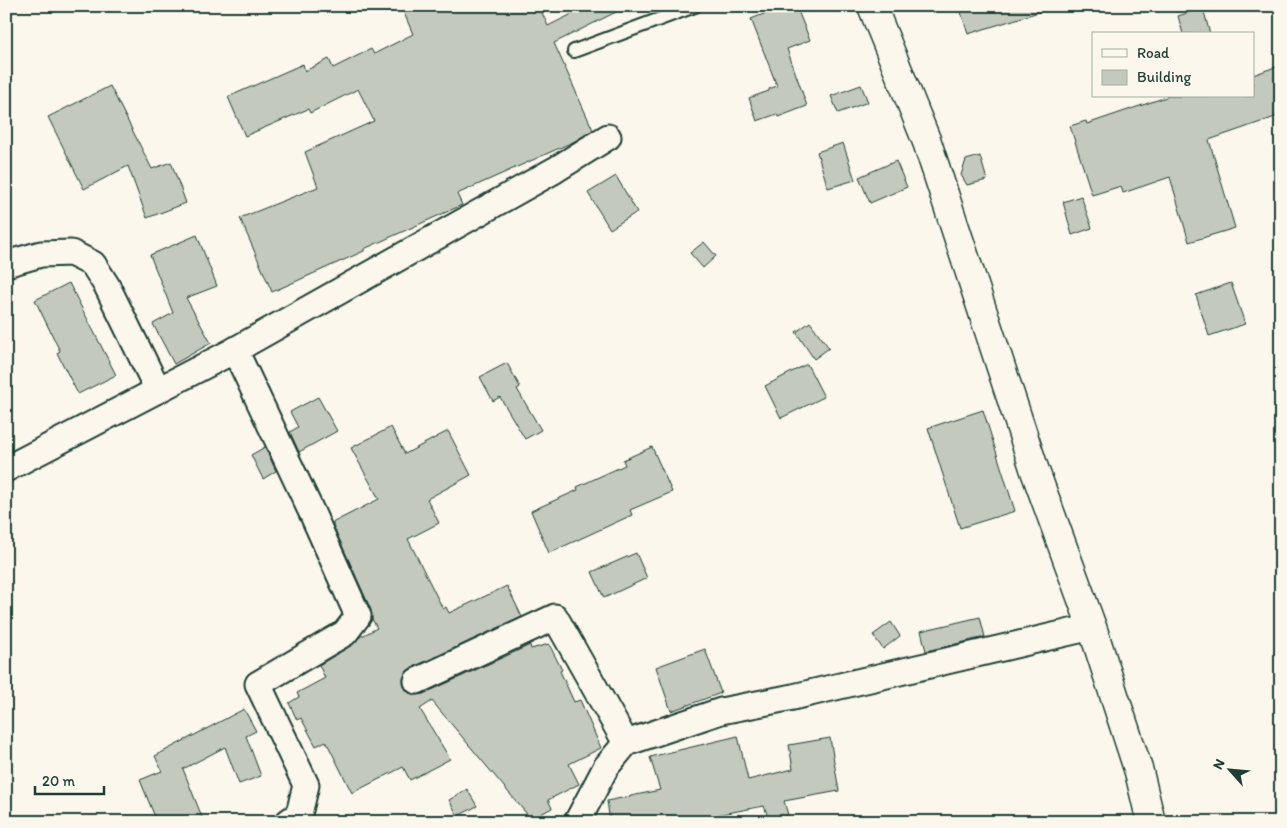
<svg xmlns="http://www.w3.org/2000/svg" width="1287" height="828" font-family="Itim,sans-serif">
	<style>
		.building { fill: #c4c9be; stroke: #1f3d34 }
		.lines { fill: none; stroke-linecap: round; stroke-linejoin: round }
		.lane-casing { stroke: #1f3d34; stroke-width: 16 }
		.street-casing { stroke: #1f3d34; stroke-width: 29 }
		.secondary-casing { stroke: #1f3d34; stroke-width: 31 }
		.lane { stroke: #fbf7ec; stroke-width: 12 }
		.street { stroke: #fbf7ec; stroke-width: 25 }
		.secondary { stroke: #fbf7ec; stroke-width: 28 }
	</style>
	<rect width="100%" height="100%" fill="#fbf7ec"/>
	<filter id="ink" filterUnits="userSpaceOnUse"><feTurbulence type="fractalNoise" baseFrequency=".02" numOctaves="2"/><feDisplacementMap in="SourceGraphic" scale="10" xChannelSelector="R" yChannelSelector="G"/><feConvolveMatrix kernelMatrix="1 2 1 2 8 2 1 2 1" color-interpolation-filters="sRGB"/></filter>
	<g filter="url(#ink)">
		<!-- building -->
		<g class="building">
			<path d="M401,6H539L548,26L588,6H628L554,43L593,130L575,141L457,194L462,205L364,249V251L272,292L240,218L318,187L305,152L374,121L358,89L310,113L308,109L245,136L228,97L303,64L305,71L329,59L333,68L371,49L374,54L413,34Z"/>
			<path d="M796,6L810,40L787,49L807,106L778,117L777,114L757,121L749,98L769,91V89L777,86L751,19L777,9L779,13Z"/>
			<path d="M959,6H1041L1042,11L968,34Z"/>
			<path d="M1203,8L1210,34H1183L1178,16Z"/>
			<path d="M1281,65V115L1209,140L1235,228L1189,242L1170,177L1123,193L1121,186L1092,195L1070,126L1086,121L1087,124L1169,96H1253V75Z"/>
			<path d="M861,85L868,102L838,113L831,96Z"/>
			<path d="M110,86L152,169L171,162L186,203L147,218L128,166L84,189L48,117Z"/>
			<path d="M843,143L855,180L828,188L817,152Z"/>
			<path d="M980,156L987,180L967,185L961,175L966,160Z"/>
			<path d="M896,161L907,187L870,203L859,177Z"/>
			<path d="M616,176L637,212L610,229L588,193Z"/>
			<path d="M1081,196L1092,228L1072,235L1063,202Z"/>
			<path d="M197,235L217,286L186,298L211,343L174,364L153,324L173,313L150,255Z"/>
			<path d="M704,242L716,256L703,268L690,253Z"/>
			<path d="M69,283L116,375L78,394L57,353L60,351L35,300Z"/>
			<path d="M1231,283L1245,324L1209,336L1196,295Z"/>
			<path d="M810,322L829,348L814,359L796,332Z"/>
			<path d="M507,363L520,387L517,389L541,430L525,439L500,397L493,401L480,377Z"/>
			<path d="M807,364L824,397L781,418L765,386Z"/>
			<path d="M318,397L337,431L299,452L290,432L298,427L290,412Z"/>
			<path d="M983,410L1015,511L960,528L928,428Z"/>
			<path d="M391,427L405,454L448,431L471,475L427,499L439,523L408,539L443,609L446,607L449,613L507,586L522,617L411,668L406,672L403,679L404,687L409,693L416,695L423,694L530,645L531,649L549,644L562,670L560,671L574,702L580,700L601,748L569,764L579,784L548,800L552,808L531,819L432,701L420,709L450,759L410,780L403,767L352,793L326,741L316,746L301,718L297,720L289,703L299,697L297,693L325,678L319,665L352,645L360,637L377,628L372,619L371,610L332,523L379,499L351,448Z"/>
			<path d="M265,447L276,471L263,479L251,455Z"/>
			<path d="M652,447L672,492L630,510L632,515L549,553L531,511L578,490L577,487L625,465L623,460Z"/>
			<path d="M636,553L647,578L604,598L592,572Z"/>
			<path d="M980,617L985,637L926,651L921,631Z"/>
			<path d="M891,622L900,636L883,649L873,635Z"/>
			<path d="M705,649L721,693L671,711L656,667Z"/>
			<path d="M244,709L256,731L246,736L261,776L239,784L225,747L183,769L204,822H157L140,780L162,771L155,756Z"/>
			<path d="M738,736L748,780L793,769L789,745L830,738L839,791L784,801L788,815L770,822L764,806L706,817V822H610L607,801L660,790L650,757Z"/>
			<path d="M467,789L477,806L458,816L449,800Z"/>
		</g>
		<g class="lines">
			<!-- lane casing -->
			<g class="lane-casing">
				<path id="lane" d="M574,51L695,6"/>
			</g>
			<!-- street casing -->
			<g class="street-casing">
				<g id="street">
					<path d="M6,264L41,254L71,253L93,264L107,286L158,390"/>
					<path d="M235,350L312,513L358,616L345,633L258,684L306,785L299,814L288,822"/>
					<path d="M6,469L235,350L555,170L608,137"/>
					<path d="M417,681L555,617L626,743"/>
					<path d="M577,822L606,767L626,743L721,711L793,697L1092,627"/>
				</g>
			</g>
			<!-- secondary casing -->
			<g class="secondary-casing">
				<path id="secondary" d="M872,6L927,142L1035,471L1092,627L1139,772L1151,822"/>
			</g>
			<!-- lane -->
			<use href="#lane" class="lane"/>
			<!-- street -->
			<use href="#street" class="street"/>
			<!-- secondary -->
			<use href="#secondary" class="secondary"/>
		</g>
	</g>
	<!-- margin -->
	<rect width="1287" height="828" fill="none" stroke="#fbf7ec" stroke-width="25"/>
	<rect x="12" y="12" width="1262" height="803" fill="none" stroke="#1f3d34" stroke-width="2" filter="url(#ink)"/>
	<!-- legend -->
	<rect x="1092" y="32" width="162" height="65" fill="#fbf7ec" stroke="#a3ada2"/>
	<rect x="1102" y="49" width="25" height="8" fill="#fbf7ec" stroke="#a3ada2"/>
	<text x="1137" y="58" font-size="15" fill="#1f3d34">Road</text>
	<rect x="1102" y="70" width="25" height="15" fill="#c4c9be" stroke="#a3ada2"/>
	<text x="1137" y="82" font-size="15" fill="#1f3d34">Building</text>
	<!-- north arrow -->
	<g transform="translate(1230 770) rotate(297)" stroke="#fbf7ec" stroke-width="4" paint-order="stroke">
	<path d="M0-4L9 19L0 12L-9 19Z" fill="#1f3d34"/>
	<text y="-8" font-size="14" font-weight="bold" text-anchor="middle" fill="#1f3d34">N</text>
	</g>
	<!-- scale -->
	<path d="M35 786v8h69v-8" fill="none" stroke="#1f3d34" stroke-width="2.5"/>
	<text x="42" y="786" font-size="15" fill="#1f3d34" stroke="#fbf7ec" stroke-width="4" paint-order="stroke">20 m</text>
</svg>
